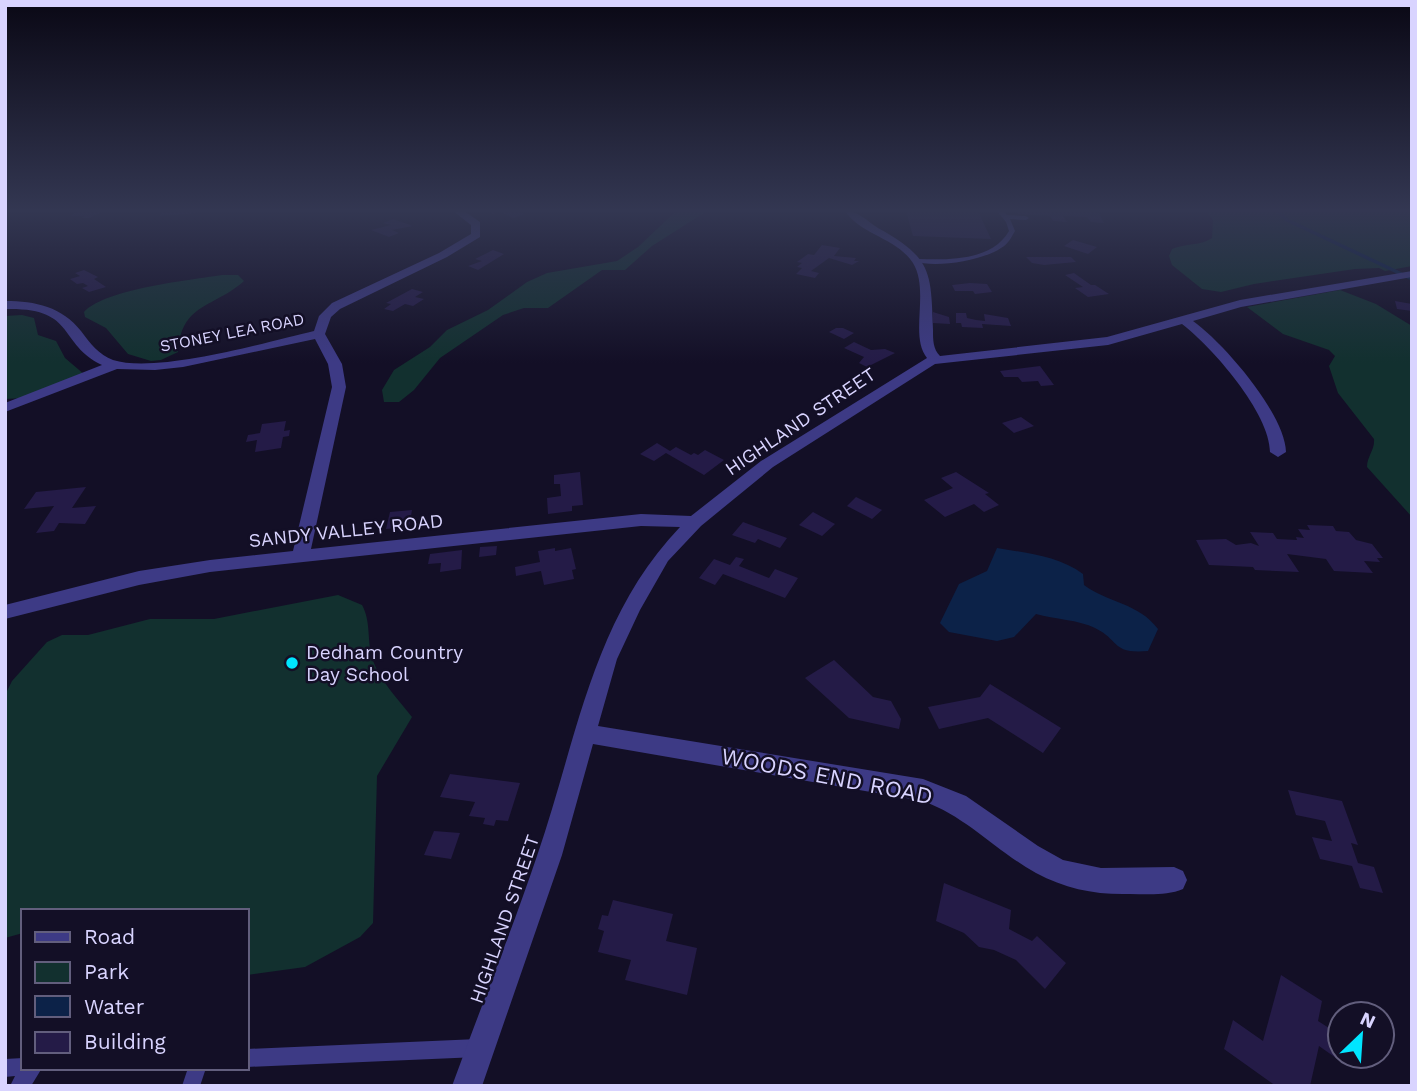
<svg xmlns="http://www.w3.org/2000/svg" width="1417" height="1091" font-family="'Work Sans',sans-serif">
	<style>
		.green { fill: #12302f }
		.water { fill: #0c2248 }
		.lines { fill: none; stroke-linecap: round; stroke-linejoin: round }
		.stream { stroke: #0c2248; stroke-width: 3.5 }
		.building { fill: #241b47 }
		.lane { fill: #3d3a85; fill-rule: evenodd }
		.street { fill: #3d3a85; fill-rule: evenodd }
		.poi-dot { fill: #00e5ff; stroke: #130f26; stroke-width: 2.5 }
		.labels { text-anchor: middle; stroke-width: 5; stroke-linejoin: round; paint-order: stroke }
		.far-street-label { font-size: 16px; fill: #d9d4ff; stroke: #130f26 }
		.street-label { font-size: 19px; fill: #d9d4ff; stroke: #130f26 }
		.poi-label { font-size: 19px; fill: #d9d4ff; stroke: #130f26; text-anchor: start }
		.near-street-label { font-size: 23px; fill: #d9d4ff; stroke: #130f26 }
	</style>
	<rect width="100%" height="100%" fill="#130f26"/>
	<!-- green -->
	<g class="green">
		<path d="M676,211H707L652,246L625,270H602L548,308H524L503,315L440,358L414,390L399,402H384L382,390L394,370L430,347L447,330L488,310L527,282L547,273L617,261L638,247Z"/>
		<path d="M1206,211H1412V266L1385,271L1379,268L1355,269L1254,284L1221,292L1202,289L1172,265L1169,256L1172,249C1185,243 1201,246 1212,238L1213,220Z"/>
		<path d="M222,275H238L244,281C214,308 181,303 178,352L161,360L151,361L128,354L106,328L85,317L84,312C105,289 190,280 222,275Z"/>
		<path d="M1340,290L1376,304L1412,326V517L1367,467C1367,456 1375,450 1374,439L1338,393L1329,366L1335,356L1329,350L1283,334L1247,307Z"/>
		<path d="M22,315L34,318L38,335L56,341L65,358L85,375L25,398L5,399V316Z"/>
		<path d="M338,595L362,605C371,621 367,640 372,658C379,680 398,699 412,717L377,776L373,923L360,937L305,967L247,975V911H23V933L5,938V695L12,681L47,642L62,635H88L150,619H214Z"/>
	</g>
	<!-- water -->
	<path class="water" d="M997,548C1026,553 1059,556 1083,574L1084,585C1108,603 1139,603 1158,629L1148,651C1111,654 1121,641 1095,628C1079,620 1054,619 1036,614L1014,637L997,641L949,632L940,623L959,584L987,571Z"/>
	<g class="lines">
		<!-- stream -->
		<path class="stream" d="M1277,211L1287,220L1412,279"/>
	</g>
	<!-- building -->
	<g class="building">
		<path d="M76,211H104L89,218H82L85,216H70Z"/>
		<path d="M161,211H196V213L160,216Z"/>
		<path d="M486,211H516L525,214L513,218L500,211L493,214Z"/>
		<path d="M906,211H978L991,239L913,236Z"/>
		<path d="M1016,211H1098L1104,223L1091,222L1087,217L1063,216L1067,222L1053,221L1050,216L1018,214Z"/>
		<path d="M393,219L413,226L392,230L399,233L389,237L371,230L391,225L383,223Z"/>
		<path d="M1073,240L1097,247L1088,254L1064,246Z"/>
		<path d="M822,245L840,248L834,256L856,258L854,261H859L852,265L829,258L811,271L819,273L815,278L796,274L802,268L797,267L802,263L797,262L808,254L814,255Z"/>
		<path d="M493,250L504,254L478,270L468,266L482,261L475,259Z"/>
		<path d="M1026,257H1071L1076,262L1044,265L1032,263Z"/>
		<path d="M84,270L98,277L94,279L106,287L89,292L82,288L88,286L83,283L77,284L70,279L80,276L75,273Z"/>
		<path d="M1074,273L1091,285H1095L1109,294L1088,297L1075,288L1083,287L1065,275Z"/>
		<path d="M970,283L987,284L992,292L975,294L973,291H955L952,285Z"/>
		<path d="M412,289L423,292L415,297L424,299L413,306L405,304L393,311L384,309L391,304L386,303Z"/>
		<path d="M1395,301L1412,304V311L1397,309Z"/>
		<path d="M933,312L949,317L950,324L933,323Z"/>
		<path d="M956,313H966L967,318L976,320L985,321L984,314L1008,318L1011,326L982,324L983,328L962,327L961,323H956Z"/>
		<path d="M836,328H843L854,333L844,339L829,332Z"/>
		<path d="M854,342L871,350L885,349L895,353L867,367L859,363L864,357L844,348Z"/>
		<path d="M1040,366L1054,385L1041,386L1038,381L1022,382L1018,377H1004L1000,371Z"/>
		<path d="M1021,417L1034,426L1014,433L1002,423Z"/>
		<path d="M286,421L284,431L290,430L289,436L283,437L281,448L255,452L257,440L246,442L248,435L260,433L262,424Z"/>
		<path d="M657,443L670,451L676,447L691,455L694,453L698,455L705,450L724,460L704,475L666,453L654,461L640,454Z"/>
		<path d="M580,472L583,505L572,506V511L548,514L547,498L561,496L560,484H554V475Z"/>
		<path d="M956,472L989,493L985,494L999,505L984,512L974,504L945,517L924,500L953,488L941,478Z"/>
		<path d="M86,487L72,508L96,506L85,524L59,523L54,531L36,533L54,506L24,509L36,492Z"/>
		<path d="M856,497L882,510L872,519L847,506Z"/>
		<path d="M412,510L409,527L386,529L390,512Z"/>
		<path d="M813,512L835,524L822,536L799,525Z"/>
		<path d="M743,522L787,538L780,548L758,539L755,543L732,535Z"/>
		<path d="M1307,525L1333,526L1336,531L1349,532L1356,540L1372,544L1383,558H1377L1380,562L1364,561L1373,573L1334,571L1326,559L1287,554L1299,572L1255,570L1253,567L1209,565L1196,540L1226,539L1236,545L1251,543L1259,546L1250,532L1273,533L1277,539L1297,540L1296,537L1304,538L1298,529L1310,530Z"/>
		<path d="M497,546L496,555L479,557L480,547Z"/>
		<path d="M555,548V551L571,548L576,569L572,570L574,579L544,585L541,571L516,576L515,567L540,562L538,551Z"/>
		<path d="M462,550L461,569L440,572L441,563L428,564L430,554Z"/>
		<path d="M736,557L744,559L739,566L769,578L775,569L798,578L785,598L723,574L715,585L699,578L714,559L730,565Z"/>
		<path d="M834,660L873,697L891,701L901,719L899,729L849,718L805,678Z"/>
		<path d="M990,684L1061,728L1043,753L988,718L939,729L928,707L980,697Z"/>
		<path d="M450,774L520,783L508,821L496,820L494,826L483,824L485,818L469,816L475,802L440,797Z"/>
		<path d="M1288,790L1342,801L1358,845L1351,843L1358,863L1374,867L1383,893L1360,888L1352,866L1320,859L1312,837L1332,841L1325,821L1296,815Z"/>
		<path d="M434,831L460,833L451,859L424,855Z"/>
		<path d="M944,883L1011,910L1009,929L1032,941L1037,936L1066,963L1045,989L1016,960L994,950L979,947L964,933L936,921Z"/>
		<path d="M613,900L673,914L666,941L697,948L687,995L625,980L631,960L598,952L604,931L598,929L602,915L608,916Z"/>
		<path d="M1281,975L1322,1001L1318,1021L1340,1035L1336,1058L1319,1046L1310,1086H1276L1224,1049L1233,1020L1263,1041Z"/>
	</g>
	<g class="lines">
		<!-- lane -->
		<g class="lane">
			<path d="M997,211H1003L1007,215L1026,216L1029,218L1026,220L1010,219L1015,231C1011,238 1008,244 1001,248C984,260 934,269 915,261L918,259C948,260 992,261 1009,231L1006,222Z"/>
			<path d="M478,1039L484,1042L487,1048L484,1054L478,1057L247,1067V1049Z"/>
			<path d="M23,1058V1068H42L31,1086H10L15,1076L5,1077V1059Z"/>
			<path d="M188,1068H206L200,1086H182Z"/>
		</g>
		<!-- street -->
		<path class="street" d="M453,211H464L480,222V237L447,257L340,309L331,317L325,334L342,364L346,387L311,549L641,514L691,516L761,461L927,358C909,336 930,291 913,263C897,238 861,235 845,211C859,211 867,221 878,228C932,258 931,271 933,330C933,340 933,349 940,356L1107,337L1240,300L1412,271V277L1241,307L1193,321C1224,343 1285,414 1286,452L1278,457L1270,452C1270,413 1212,347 1182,324L1108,345L935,364L773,467L701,526L668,561L640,610L617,659L598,726L923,779L966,796L1038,846L1063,860L1101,868L1174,867L1183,871L1187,880L1183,889C1167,896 1147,894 1130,894C1096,895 1066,889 1036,873C996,851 967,817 923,801L593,744L562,855L482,1086H452C480,1009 511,933 537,856C577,740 592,619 680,527L641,526L210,572L139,585L5,619V605L139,571L210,560L293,551L332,387L328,364L315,339L183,367L155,370L117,369L5,412V403L102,365C57,343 77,307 5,309V301C36,301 62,307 81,331C90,343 99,355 113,360C157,374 267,342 314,331L319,316L332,303L439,253L471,234V225Z"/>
	</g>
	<!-- sky -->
	<linearGradient id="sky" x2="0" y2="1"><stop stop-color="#0a0815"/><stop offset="0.58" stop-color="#333752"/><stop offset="1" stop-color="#333752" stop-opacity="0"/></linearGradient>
	<rect width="1417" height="363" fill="url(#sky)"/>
	<!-- markers -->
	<circle class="poi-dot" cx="292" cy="663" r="7"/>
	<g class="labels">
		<!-- far-street labels -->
		<g class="far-street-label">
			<text transform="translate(232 332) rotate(-11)" y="6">STONEY LEA ROAD</text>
		</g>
		<!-- street labels -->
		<g class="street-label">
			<text transform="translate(800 421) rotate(-34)" y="7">HIGHLAND STREET</text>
			<text transform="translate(346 530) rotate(-6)" y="7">SANDY VALLEY ROAD</text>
			<text transform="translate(504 919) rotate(-71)" y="7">HIGHLAND STREET</text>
		</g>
		<!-- poi labels -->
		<g class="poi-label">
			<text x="306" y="659">Dedham Country<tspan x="306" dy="22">Day School</tspan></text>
		</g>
		<!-- near-street labels -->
		<g class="near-street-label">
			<text transform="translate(827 776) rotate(11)" y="8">WOODS END ROAD</text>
		</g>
	</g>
	<!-- border -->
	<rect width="1417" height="1091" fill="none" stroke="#d9d4ff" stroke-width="14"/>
	<!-- legend -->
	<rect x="21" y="909" width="228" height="161" fill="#130f26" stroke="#625e7d" stroke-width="2"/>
	<rect x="35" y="932" width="35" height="10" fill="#3d3a85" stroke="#625e7d" stroke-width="2"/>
	<text x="84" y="944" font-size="21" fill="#d9d4ff">Road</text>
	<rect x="35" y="962" width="35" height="21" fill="#12302f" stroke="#625e7d" stroke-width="2"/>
	<text x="84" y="979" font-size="21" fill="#d9d4ff">Park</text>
	<rect x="35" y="996" width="35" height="21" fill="#0c2248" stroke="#625e7d" stroke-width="2"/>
	<text x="84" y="1014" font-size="21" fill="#d9d4ff">Water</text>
	<rect x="35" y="1032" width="35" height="21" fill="#241b47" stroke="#625e7d" stroke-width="2"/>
	<text x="84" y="1049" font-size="21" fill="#d9d4ff">Building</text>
	<!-- north arrow -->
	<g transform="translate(1361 1035) rotate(25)"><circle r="33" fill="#130f26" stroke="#625e7d" stroke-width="2"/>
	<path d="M0-5L12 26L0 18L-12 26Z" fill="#00e5ff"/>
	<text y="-10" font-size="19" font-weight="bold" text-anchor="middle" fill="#d9d4ff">N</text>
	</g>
</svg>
